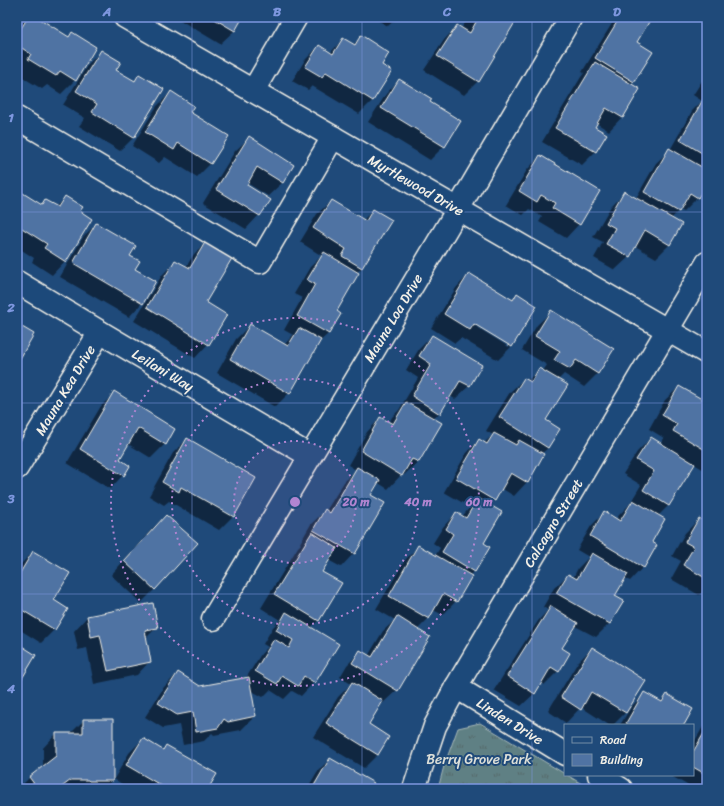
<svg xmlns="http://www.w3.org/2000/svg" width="724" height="806" font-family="Sriracha,sans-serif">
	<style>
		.grass { fill: url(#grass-tufts); stroke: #a9b8b6 }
		.shadow { fill: #0007; fill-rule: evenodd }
		.building { fill: #5073a3; stroke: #f4f1e8 }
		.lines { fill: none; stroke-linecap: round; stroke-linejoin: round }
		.minor-casing { stroke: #f4f1e8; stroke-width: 25 }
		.minor { stroke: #1f4a7a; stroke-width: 22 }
		.grid { fill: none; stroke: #7e97df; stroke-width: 1; stroke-opacity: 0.55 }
		.ring { fill: none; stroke: #b185d1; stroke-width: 2; stroke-dasharray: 2 4 }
		.labels { text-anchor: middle; stroke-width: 4; stroke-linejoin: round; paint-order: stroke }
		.street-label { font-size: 14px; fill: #f4f1e8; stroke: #1f4a7a }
		.park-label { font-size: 14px; fill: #dee0d9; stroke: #1f4a7a }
		.centre { fill: #b185d1; stroke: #1f4a7a; stroke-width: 2 }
		.ring-label { font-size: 12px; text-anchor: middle; font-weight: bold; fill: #b185d1; stroke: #1f4a7a; stroke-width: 4; stroke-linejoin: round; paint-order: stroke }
		.neatline { fill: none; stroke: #7e97df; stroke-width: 1.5 }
		.grid-label { font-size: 13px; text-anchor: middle; font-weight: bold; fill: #7e97df }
	</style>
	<defs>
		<pattern id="grass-tufts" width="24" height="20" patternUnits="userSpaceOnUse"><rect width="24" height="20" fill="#5e8084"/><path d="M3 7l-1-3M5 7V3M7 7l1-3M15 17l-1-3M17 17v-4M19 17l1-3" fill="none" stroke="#556768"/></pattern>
	</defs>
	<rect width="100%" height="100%" fill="#1f4a7a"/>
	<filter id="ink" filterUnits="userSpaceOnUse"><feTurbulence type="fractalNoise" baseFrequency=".025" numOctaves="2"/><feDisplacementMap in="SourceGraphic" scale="8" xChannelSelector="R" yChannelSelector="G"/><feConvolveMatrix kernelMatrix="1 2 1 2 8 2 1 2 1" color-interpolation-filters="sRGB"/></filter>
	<g filter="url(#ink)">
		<!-- grass -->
		<path class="grass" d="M480,723L565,774V775H567L590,789H438L444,766L458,728Z"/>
		<!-- shadow -->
		<g class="shadow">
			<path d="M28,17H35L68,37L73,33L75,80L61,94L47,85L42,89L17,74V70L19,68L17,67V28Z"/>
			<path d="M175,17H242L234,31L220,44Z"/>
			<path d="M372,17H398L388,26Z"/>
			<path d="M469,17H514L478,81L464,95L424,70L444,40L457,26L461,29Z"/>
			<path d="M616,17H651L635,42L652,52L633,82L630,84L622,117L609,131L596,123L593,127L605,135L595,152L582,165L542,142L581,77L584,73L582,72Z"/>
			<path d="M361,37L380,65L372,101L359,114L312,86L308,90L292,81L305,60L319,46L330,53L343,39L353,45Z"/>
			<path d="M102,51L115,70L134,82L140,76L133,138L120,151L79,126L85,118L63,105L88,64Z"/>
			<path d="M707,73V161L701,167L707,171V181L697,198L684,211L680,209L671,219L670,244L656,258L635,246L629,257L615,270L594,258L603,242L593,237L611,206L625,192L636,198L656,163L670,150L692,111L702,101L693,95Z"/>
			<path d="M399,80L428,102L459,121L444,146L430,160L368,122L386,94Z"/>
			<path d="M171,92L189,112L211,163L197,177L165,157L159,163L132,146L157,106Z"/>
			<path d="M249,138L293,165L282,183L268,196L247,183L245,185L259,215L246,229L203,203L235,151Z"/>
			<path d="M540,156L579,224L566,238L539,222L542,217L529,209L523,215L506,205L527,170Z"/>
			<path d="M17,193L41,206L45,201L55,207L65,198L79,212L65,261L52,275L32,262L34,258L17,247Z"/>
			<path d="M331,201L363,220L373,210L362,268L357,272L335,312L339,314L328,334L316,345L289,393L275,407L217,373L236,339L250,325L284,345L293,335L284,330L302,298L294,294L310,267L322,256L300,242L317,214Z"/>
			<path d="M96,224L129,256L134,269L142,303L129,317L60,277L83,237Z"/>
			<path d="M208,240L205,303L208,344L195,358L134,321L162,275L176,261L186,267L194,254Z"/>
			<path d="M469,274L512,300L518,295L536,306L511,347L498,360L461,338L455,343L431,328L456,288ZM470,320L509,344V347L469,322Z"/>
			<path d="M551,312L598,373L584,387L564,374L558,380L544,421L548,448L541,454L527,482L514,496L501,488L494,500L489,506L482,543L474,571L469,576L456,601L443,615L433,610L429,618L417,630L397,690L383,703L381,702L367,724L388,737L377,755L364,768L313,737L338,697L351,684L340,677L347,665L360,652L368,656L383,631L395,620L376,609L405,560L418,547L435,556L440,548L433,543L443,527L456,513L462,517L465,513L470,507L444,492L466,454L479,440L484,443L493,435L486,431L510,392L524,379L527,381L540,369L543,371L547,365L522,350L537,325Z"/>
			<path d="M432,336L481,365L469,386L455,399L450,396L440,413L433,419L440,423L418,462L404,475L402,474L388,489L377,482L369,495L354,553L341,567L328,560L321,572L341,584L318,621L310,628L314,682L301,696L292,691L284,699L270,690L263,697L250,690L255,716L241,730L214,735L212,733L204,741L183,745L179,725L163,728L145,717L164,687L178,673L200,687L246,678L261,654L268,647L263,644L273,627L280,620L261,608L298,547L301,544L300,543L311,524L325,511H326L344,482L356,470L348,465L367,432L380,418L389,423L392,417L399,410L418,378L406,370L419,349Z"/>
			<path d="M679,387L707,403V470L706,471L694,464L668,506L658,516L643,567L630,581L624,578L614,596L622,601L609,624L596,637L575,626L561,648L569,653L558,671L544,685L541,683L535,693L521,706L494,690L538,621L548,610L543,607L554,588L568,575L573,578L578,568L589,557L577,550L591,526L604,513L616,520L619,515L629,505L641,485L623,474L637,452L651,438L661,444L664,438L649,429L665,400Z"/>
			<path d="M115,393L165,444L151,458L128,444L118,460L123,475L110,489L67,463L101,406Z"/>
			<path d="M187,439L233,516L219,530L169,501L164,505L149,496L173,453Z"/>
			<path d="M166,516L155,589L141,603L111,575L152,529Z"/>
			<path d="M699,519L707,524V587L699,595L671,579L681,561L672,556L685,533Z"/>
			<path d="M33,552L53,601L55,629L41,643L17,628V570L19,566Z"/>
			<path d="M87,617L157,627L146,638L150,661L137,675L94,684L87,648L78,650L74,631Z"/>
			<path d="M592,648L644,681L625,713L613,725H609L581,707L566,723L548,711L578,662Z"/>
			<path d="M645,693L660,702L667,695L682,725H620L631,707Z"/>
			<path d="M84,720L112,781L103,789H18L29,778L43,767V748L56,734H70Z"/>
			<path d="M707,720V789H694L673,777L675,775H693V744Z"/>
			<path d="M143,739L207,789H130L114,779L129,753Z"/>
			<path d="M330,759L369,789H307L317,772Z"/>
		</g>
		<!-- building -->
		<g class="building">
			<path d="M28,17H37L69,37L72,32L96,47L76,81L60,71L56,76L28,59L31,54L17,45V35Z"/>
			<path d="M211,17H243L235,31Z"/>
			<path d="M473,17H515L517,19L479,82L437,56L457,25L470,33L477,20L473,18Z"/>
			<path d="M620,17H652L637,42L653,52L634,82L595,58Z"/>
			<path d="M361,35L389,53L382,65L392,71L373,101L326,72L322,77L305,67L319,45L333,54L343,38L355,45Z"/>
			<path d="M101,50L121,62L116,70L135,81L139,74L164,89L134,138L92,112L97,104L76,91Z"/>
			<path d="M595,62L640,89L623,118L606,108L595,127L607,134L596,152L555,128Z"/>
			<path d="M399,79L432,99L430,102L461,121L445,147L381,108Z"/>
			<path d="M171,91L194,106L190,112L229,136L211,164L178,143L174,150L145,132Z"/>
			<path d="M705,96L707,97V156L680,140Z"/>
			<path d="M249,136L294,165L283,183L257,167L247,185L271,200L260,216L216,189Z"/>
			<path d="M669,148L707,170V183L698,198L690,193L679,212L644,192Z"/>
			<path d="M540,155L600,191L580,225L552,208L555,203L541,195L537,202L519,191Z"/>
			<path d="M18,190L42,205L45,200L58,207L65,196L83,207L80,211L92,219L66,262L44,248L47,244L17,225V192Z"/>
			<path d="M624,191L682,224L670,245L645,230L630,257L606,244L615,228L606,223Z"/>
			<path d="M331,200L366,221L373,209L392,220L362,268L342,256L346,249L313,228Z"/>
			<path d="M96,223L136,246L130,256L140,261L135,269L156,281L143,304L73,263Z"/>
			<path d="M207,239L234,255L206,302L227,315L209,345L147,307L175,260L190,268Z"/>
			<path d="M324,252L359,273L337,311L341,314L329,334L297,316L315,284L307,280Z"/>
			<path d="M469,273L513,300L517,293L537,306L512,347L474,324L470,330L444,314Z"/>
			<path d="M551,310L614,349L598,374L576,360L570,369L554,360L560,351L535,336Z"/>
			<path d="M17,324L34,334L17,364Z"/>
			<path d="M250,324L288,346L299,328L321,340L290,394L230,359Z"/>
			<path d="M432,335L482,365L470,386L460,381L440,414L412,396L431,364L419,356Z"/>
			<path d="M539,368L568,385L546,420L560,429L548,448L499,417L524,378L531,382Z"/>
			<path d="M679,386L707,402V451L673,431L677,424L662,415Z"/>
			<path d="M114,391L175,429L166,445L138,428L120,459L130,466L124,476L80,449Z"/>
			<path d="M406,402L442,423L419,462L412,459L402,476L361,451L380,417L393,424Z"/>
			<path d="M494,433L516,445L519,440L544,454L528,483L511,473L495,501L456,478L479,439L487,444Z"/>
			<path d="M651,437L695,464L669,506L643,490L654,471L636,460Z"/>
			<path d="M187,438L256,478L234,517L181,487L179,492L162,482Z"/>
			<path d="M357,467L380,480L371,495L385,503L355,554L313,530L325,509L330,513Z"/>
			<path d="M478,498L502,512L484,543L490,547L475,572L442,552L453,534L446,529L456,512L466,518Z"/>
			<path d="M633,500L665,519L652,542L657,545L644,568L590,536L604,511L620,521Z"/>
			<path d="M166,515L198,543L155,590L124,561Z"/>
			<path d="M699,518L707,523V579L683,565L694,547L685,542Z"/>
			<path d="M312,532L337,548L322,572L342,583L319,621L274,594Z"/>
			<path d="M418,545L472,576L457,602L443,594L429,619L389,596Z"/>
			<path d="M33,551L70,573L54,600L68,609L55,630L17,607V578Z"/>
			<path d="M592,553L628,574L615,596L624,601L610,624L556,593L568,574L577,579Z"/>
			<path d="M153,603L158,628L145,630L151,662L108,671L100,635L91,637L87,616Z"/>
			<path d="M551,606L578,623L562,648L570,653L559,672L551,667L535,694L507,676Z"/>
			<path d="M286,612L339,644L315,683L304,676L298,686L282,676L277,684L255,671L274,639L289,648L293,640L276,630Z"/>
			<path d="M397,616L430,637L398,691L352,663L360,650L372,657Z"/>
			<path d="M17,643L36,655L17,687Z"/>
			<path d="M592,647L646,681L626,713L591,692L581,710L561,697Z"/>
			<path d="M178,672L200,686L249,677L256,716L228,722L224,719L218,728L196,732L193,712L177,715L158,703Z"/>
			<path d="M352,682L383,701L369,724L389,737L378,755L326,723Z"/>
			<path d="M644,692L662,702L667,694L693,709L684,725H629L626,723Z"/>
			<path d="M83,719H113V781H89L88,780H71L59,789H38L29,777L56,756V733H83Z"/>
			<path d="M707,728V775L693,767V752Z"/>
			<path d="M143,738L163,750L166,745L217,774L208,789H167L126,765Z"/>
			<path d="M330,758L374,783L370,789H312Z"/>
		</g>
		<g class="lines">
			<!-- minor casing -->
			<g class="minor-casing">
				<g id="minor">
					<path d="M125,17L707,353"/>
					<path d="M253,91L296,17"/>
					<path d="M17,118L260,262L333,137"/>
					<path d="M17,282L100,332L310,456"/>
					<path d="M17,468L100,332"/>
					<path d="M213,619L445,231L571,17"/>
					<path d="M456,687L565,754"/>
					<path d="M599,775L621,789"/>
					<path d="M414,789L435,726L456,687L707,263"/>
				</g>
			</g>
			<!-- minor -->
			<use href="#minor" class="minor"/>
		</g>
	</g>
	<!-- grid -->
	<path class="grid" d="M192,17V789M362,17V789M532,17V789M17,212H707M17,403H707M17,594H707"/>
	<!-- distance rings -->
	<circle cx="295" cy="502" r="61" fill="#b185d1" fill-opacity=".12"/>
	<g class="ring">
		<circle cx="295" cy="502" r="61"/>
		<circle cx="295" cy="502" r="123"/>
		<circle cx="295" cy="502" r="184"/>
	</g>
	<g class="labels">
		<!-- street labels -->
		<g class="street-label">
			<text transform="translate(416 185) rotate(30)" y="5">Myrtlewood Drive</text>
			<text transform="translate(393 318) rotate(-59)" y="5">Mauna Loa Drive</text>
			<text transform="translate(163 370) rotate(31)" y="5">Leilani Way</text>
			<text transform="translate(65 390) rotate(-59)" y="5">Mauna Kea Drive</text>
			<text transform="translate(553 523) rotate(-59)" y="5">Calcagno Street</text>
			<text transform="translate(510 721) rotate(32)" y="5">Linden Drive</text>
		</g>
		<!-- park labels -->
		<g class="park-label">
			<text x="479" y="764">Berry Grove Park</text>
		</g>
	</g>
	<circle cx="295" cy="502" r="6" class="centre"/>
	<g class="ring-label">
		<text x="356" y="506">20 m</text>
		<text x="418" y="506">40 m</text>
		<text x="479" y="506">60 m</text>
	</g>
	<!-- margin -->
	<rect width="724" height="806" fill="none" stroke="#1f4a7a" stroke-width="44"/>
	<!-- legend -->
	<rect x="564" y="724" width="130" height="52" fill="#1f4a7a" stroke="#748da6"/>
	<rect x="572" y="737" width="20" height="6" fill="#1f4a7a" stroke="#748da6"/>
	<text x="600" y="744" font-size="12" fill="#f4f1e8">Road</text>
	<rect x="572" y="754" width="20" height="12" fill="#5073a3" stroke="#748da6"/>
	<text x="600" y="764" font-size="12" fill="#f4f1e8">Building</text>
	<rect x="22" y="22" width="680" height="762" class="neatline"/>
	<g class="grid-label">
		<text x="107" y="16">A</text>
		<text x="277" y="16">B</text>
		<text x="447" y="16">C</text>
		<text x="617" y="16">D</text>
		<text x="11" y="122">1</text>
		<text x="11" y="312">2</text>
		<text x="11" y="503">3</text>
		<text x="11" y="693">4</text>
	</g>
</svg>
